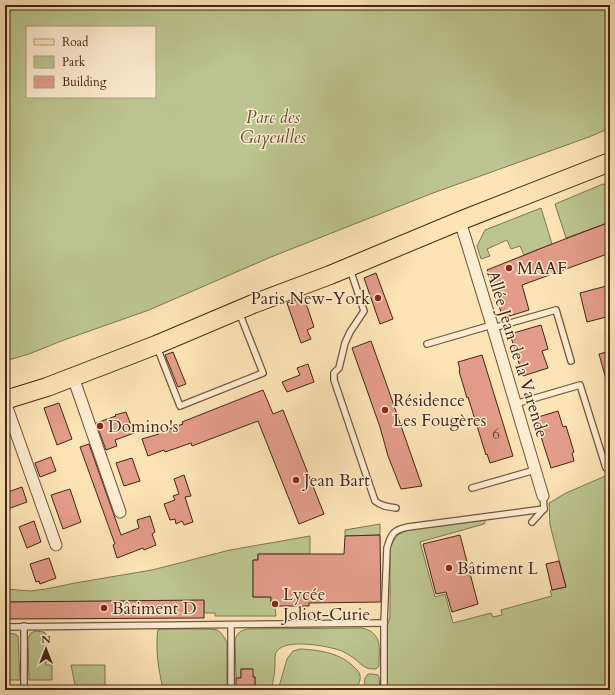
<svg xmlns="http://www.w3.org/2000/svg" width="615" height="695" font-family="Cardo,serif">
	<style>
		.green { fill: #bcc591; stroke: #807553; fill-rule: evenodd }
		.building { fill: #e39c89; stroke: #442515 }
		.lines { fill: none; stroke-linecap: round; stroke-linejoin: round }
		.lane-casing { stroke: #72553e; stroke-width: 8 }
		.street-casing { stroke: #72553e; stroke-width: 13 }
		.primary-casing { stroke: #442515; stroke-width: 20 }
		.lane { stroke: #fdedd0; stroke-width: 5.5 }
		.street { stroke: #fdedd0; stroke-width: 11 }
		.primary { stroke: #fce4b7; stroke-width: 18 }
		.poi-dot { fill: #8f2418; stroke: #fdedd0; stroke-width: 1.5 }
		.labels { text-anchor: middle; stroke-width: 3; stroke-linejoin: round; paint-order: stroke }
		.number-label { font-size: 15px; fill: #6c4332 }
		.park-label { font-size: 17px; font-style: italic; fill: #624d34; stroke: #fdedd0 }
		.poi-label { font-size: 17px; fill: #442515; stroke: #fdedd0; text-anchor: start }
		.street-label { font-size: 17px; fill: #442515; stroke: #fdedd0 }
	</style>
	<rect width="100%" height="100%" fill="#fce4b7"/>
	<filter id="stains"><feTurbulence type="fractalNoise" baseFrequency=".005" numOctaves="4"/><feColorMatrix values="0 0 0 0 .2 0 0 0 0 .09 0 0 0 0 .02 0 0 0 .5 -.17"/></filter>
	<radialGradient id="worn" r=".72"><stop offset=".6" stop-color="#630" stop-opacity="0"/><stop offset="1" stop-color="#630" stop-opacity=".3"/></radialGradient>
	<!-- green -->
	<g class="green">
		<path d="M5,5H610V128L589,137L433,193L271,257L149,310L64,340L29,354L5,361ZM27,27H155V97H27Z"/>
		<path d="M603,184L606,185L610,201V222L566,238L555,204Z"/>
		<path d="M541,208L552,244L524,255L520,246L511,249L507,240L487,249L490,256L481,259L477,246L485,230Z"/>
		<path d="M610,474V690H386V631L390,617V548C395,538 396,534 408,530L485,520V522L484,524L420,542L435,597L445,594L453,623L491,613L493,617L502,615L501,610L552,596L550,591L552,590L566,587L550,525L549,503L566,493Z"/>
		<path d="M380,524V535L345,536V530Z"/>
		<path d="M310,536V554H258V560H253V597H271V606H275L276,616H215V613H204V601L5,602V589L30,591L46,589L75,583L152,570L230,550Z"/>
		<path d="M362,628C383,633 379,648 379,666L376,669C373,669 370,669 367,668C362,666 359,662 355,659C351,656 346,653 342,651C329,646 286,638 277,651C275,653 275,657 275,660C275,670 274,680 271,690H255V677H253L252,669H241V678H236L235,640C237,633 240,631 247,629Z"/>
		<path d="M161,629H209L217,630L220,632L224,637L227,643V690H163C160,675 157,661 157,646C157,641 157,635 158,630Z"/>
		<path d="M35,631L44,632L47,635L46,665H52V680H29L28,638L31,633Z"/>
		<path d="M5,633L15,634L18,636L20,680H6V673H5Z"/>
		<path d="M300,649C320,650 341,653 355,668C357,670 359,672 360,675C361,681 358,685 356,690H278L287,659L293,651Z"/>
		<path d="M71,665H105V684L108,690H76Z"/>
		<path d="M368,674H373L378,675L379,677L380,690H364L365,678Z"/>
	</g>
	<!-- building -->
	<g class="building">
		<path d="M610,222V253L522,285L529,310L503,318L487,270L552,244Z"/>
		<path d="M376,273L393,319L380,324L364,278Z"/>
		<path d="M610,285V316L587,322L580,293Z"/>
		<path d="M303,297L308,309L314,327L307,330L311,339L301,343L287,303Z"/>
		<path d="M541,325L548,349L542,351L548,368L523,376L510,334Z"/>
		<path d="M371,341L385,380L422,486L401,489L388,456L380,427L352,348Z"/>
		<path d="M610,351V383H607L599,354Z"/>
		<path d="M173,352L186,384L178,387L165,355Z"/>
		<path d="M482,355L513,456L490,463L487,454L486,455L468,397L467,398L459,371L460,370L458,362Z"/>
		<path d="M308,364L314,382L287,392L282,382L300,375L297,368Z"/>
		<path d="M263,390L273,414L283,410L324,514L299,524L258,421L192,446L191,443L165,452L164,450L148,456L142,439L159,434L158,433L183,424L182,422Z"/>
		<path d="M59,403L72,439L57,445L44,408Z"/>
		<path d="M558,411L563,427L566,426L574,452L572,453L574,461L551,468L535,418Z"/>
		<path d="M126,412L134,433L115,440L117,446L106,450L96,423L116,416L115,415Z"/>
		<path d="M89,444L121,535L139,528L137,520L150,516L155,532L152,534L156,545L144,550L143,548L117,558L113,545L115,544L80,447Z"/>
		<path d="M51,457L56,471L40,477L35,463Z"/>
		<path d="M132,458L140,481L124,486L116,463Z"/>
		<path d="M184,475L191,496L185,497L193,522L184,525L182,521L176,524L175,519L170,520L164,504L175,500L173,496L179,494L174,479Z"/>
		<path d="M22,487L27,502L5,510V493Z"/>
		<path d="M70,489L81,522L63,529L51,495Z"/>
		<path d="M34,521L41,542L27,548L19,527Z"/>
		<path d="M380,535L381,602L309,603V606H271V597H253V560H258V554H344L345,536Z"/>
		<path d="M460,535L478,604L452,612L446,592L436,594L423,544Z"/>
		<path d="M49,558L56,578L40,584L39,581L36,582L30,564Z"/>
		<path d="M559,561L566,587L552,590L546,564Z"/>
		<path d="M204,600V618L5,619V602Z"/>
		<path d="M241,669H253V677H255V690H236V678H241Z"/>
	</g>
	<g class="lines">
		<!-- lane casing -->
		<g class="lane-casing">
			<g id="lane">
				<path d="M350,269L364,311L350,332L345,343L339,368L334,373V380L375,501C381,506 388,507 396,508"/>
				<path d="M493,328L556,310L571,361"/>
				<path d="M427,344L492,325"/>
				<path d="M157,347L180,406L263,373L239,312"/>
				<path d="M515,404L580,385L606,468"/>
				<path d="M472,488L535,470"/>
				<path d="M532,522L544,509L543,496"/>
				<path d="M231,625V690"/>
				<path d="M24,626V690"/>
				<path d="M5,627L384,623"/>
				<path d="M384,690V623L387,548C391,534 393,530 408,527L544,509"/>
			</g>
		</g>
		<!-- street casing -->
		<g class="street-casing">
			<g id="street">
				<path d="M462,220V228L465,237L492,325L543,496"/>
				<path d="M73,377L120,512"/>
				<path d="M5,402L56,545"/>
			</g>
		</g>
		<!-- primary casing -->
		<g class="primary-casing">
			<path id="primary" d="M5,400L47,387L156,345L253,304L330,275L462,220L610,162"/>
		</g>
		<!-- lane -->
		<use href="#lane" class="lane"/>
		<!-- street -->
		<use href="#street" class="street"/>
		<!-- primary -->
		<use href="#primary" class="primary"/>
	</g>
	<!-- markers -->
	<g class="poi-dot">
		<circle cx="509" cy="268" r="4"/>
		<circle cx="378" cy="298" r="4"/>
		<circle cx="385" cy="410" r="4"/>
		<circle cx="100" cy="426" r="4"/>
		<circle cx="296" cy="480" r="4"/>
		<circle cx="449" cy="568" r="4"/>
		<circle cx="275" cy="604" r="4"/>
		<circle cx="104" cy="608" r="4"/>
	</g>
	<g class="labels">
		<!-- number labels -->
		<g class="number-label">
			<text x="496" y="439">6</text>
		</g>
		<!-- park labels -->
		<g class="park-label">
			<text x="273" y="123">Parc des<tspan x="273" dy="20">Gayeulles</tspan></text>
		</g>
		<!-- poi labels -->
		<g class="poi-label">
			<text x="517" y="274">MAAF</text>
			<text x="370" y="304" text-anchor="end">Paris New-York</text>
			<text x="393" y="406">Résidence<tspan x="393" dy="20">Les Fougères</tspan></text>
			<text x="108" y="432">Domino's</text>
			<text x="304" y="486">Jean Bart</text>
			<text x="457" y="574">Bâtiment L</text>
			<text x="283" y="600">Lycée<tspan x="283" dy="20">Joliot-Curie</tspan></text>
			<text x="112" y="614">Bâtiment D</text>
		</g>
		<!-- street labels -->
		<g class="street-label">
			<text transform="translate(518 354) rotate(73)" y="6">Allée Jean de la Varende</text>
		</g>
	</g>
	<!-- margin -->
	<rect width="615" height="695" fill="none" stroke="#fce4b7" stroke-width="20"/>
	<rect x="6" y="6" width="603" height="683" fill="none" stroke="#442515" stroke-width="2"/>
	<rect x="10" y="10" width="595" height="675" fill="none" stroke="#442515"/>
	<!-- legend -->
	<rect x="26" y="26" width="130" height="72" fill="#fdedd0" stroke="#b39d85"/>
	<rect x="34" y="39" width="20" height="6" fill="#fce4b7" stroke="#b39d85"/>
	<text x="62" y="46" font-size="12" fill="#442515">Road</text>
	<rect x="34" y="56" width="20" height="12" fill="#bcc591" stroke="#b39d85"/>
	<text x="62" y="66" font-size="12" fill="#442515">Park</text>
	<rect x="34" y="76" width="20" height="12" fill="#e39c89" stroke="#b39d85"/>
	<text x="62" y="86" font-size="12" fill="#442515">Building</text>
	<!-- north arrow -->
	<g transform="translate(46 649)" stroke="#fdedd0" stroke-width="3" paint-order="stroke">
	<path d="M0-3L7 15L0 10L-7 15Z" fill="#442515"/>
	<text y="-6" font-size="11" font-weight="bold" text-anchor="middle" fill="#442515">N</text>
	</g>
	<rect width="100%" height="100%" filter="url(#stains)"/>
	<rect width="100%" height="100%" fill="url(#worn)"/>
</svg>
